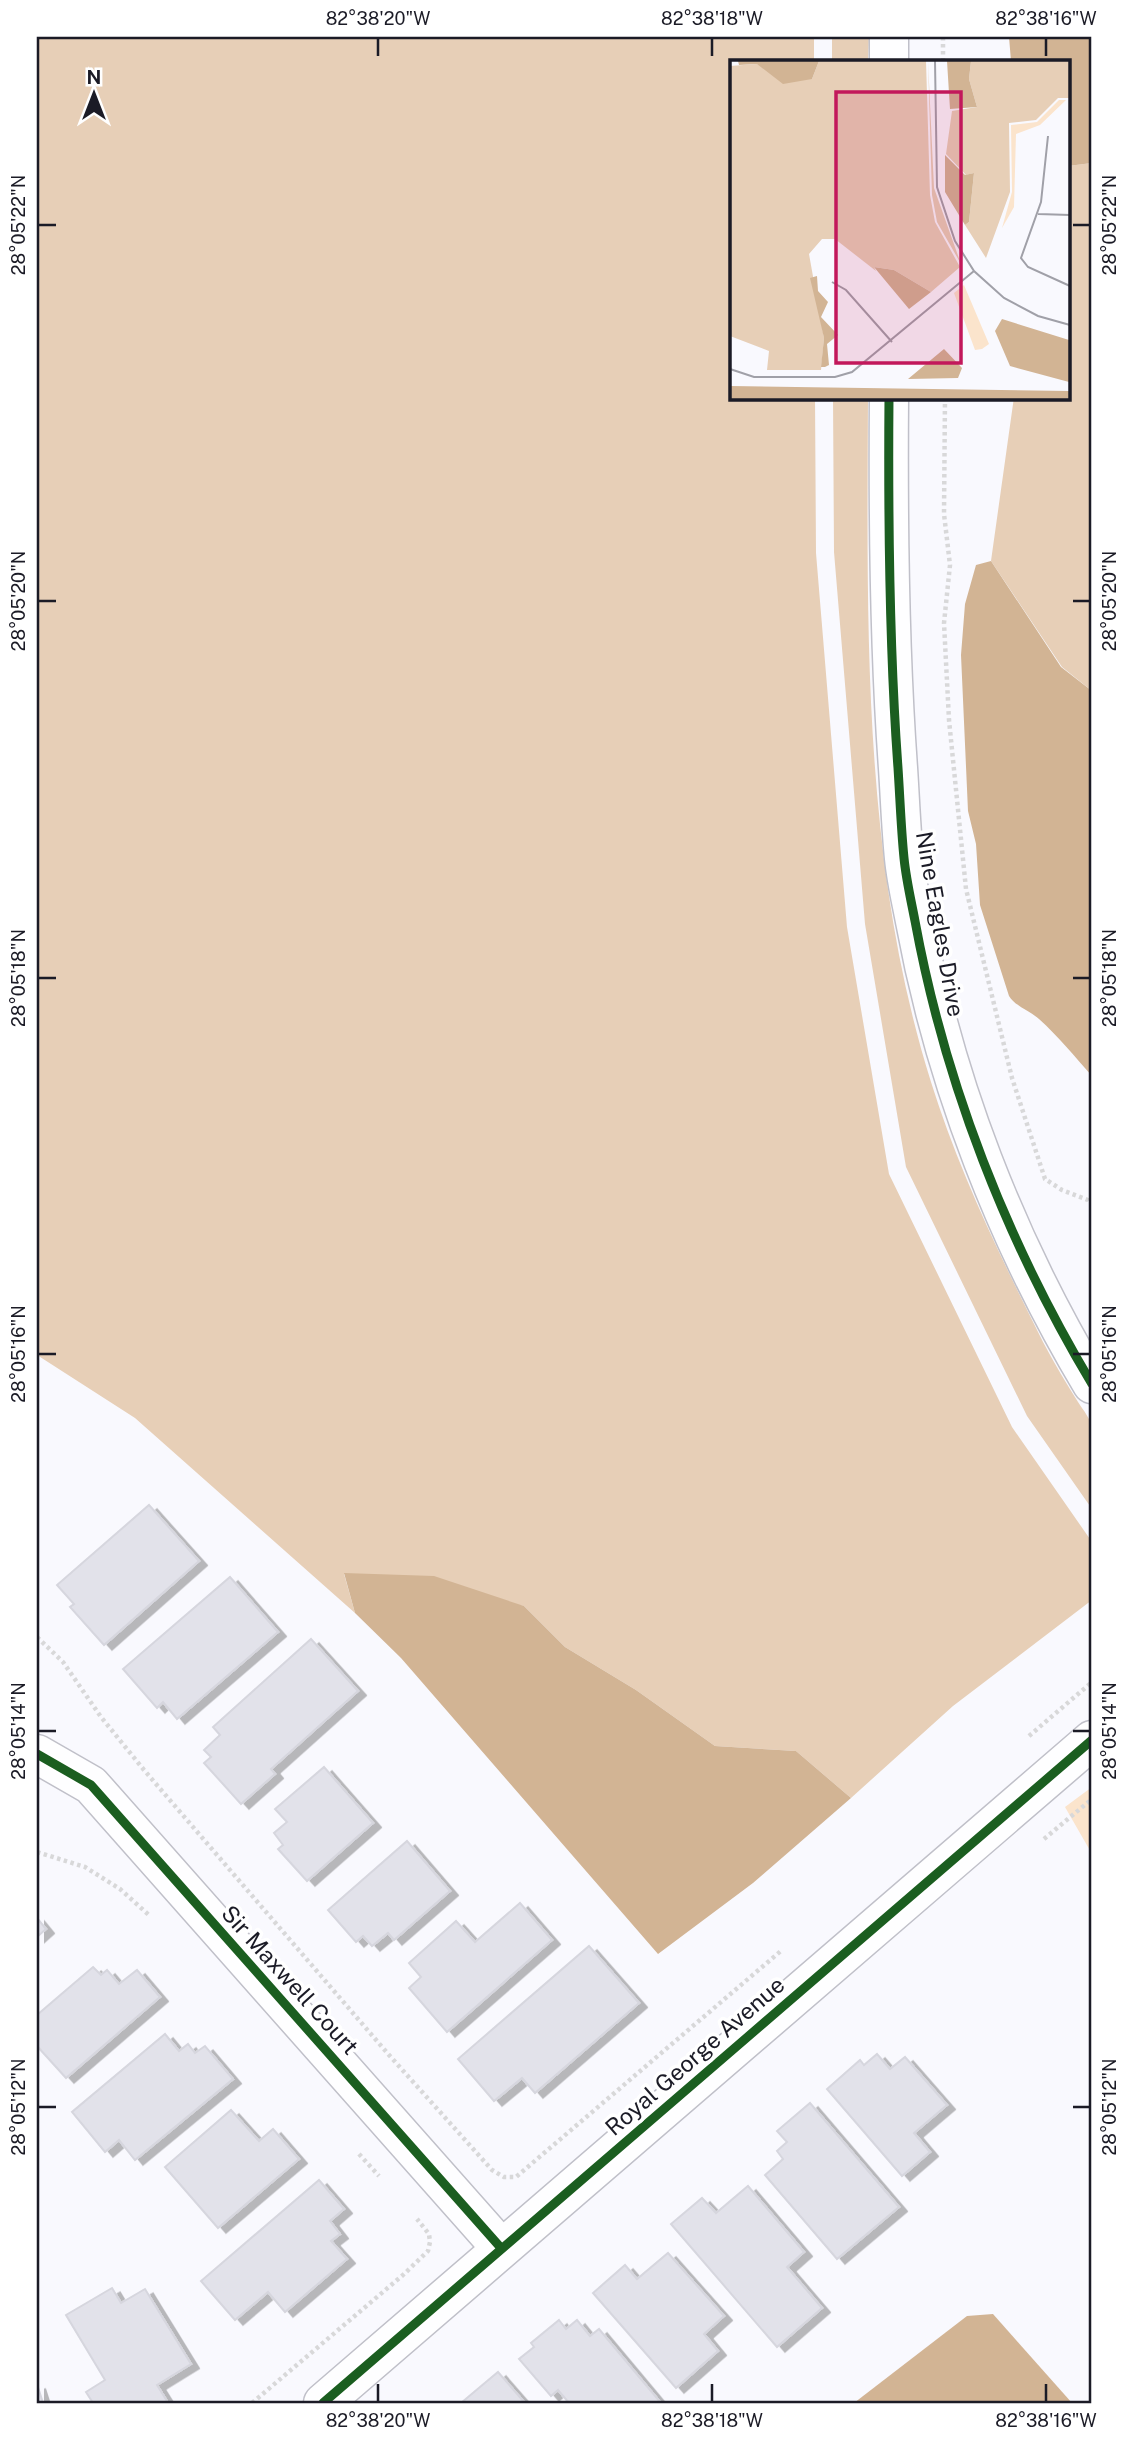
<svg xmlns="http://www.w3.org/2000/svg" width="1129" height="2440" font-family="'Public Sans',sans-serif">
	<style>
		.green { fill: #fbe4cc }
		.forest { fill: #e7cfb7 }
		.water { fill: #d2b494 }
		.building { fill: #e2e2ea; stroke: #d6d6de; stroke-width: 2; filter: url(#shadow) }
		.lines { fill: none; stroke-linecap: round; stroke-linejoin: round }
		.minor-casing { stroke: #c0c0c9; stroke-width: 41 }
		.path { stroke: #d8d8d9; stroke-width: 4.5; stroke-dasharray: 3.5 3.5; stroke-linecap: butt }
		.minor { stroke: #fefeff; stroke-width: 38 }
		.cycleway-casing { stroke: #fff; stroke-width: 13 }
		.cycleway { stroke: #1b5e20; stroke-width: 9 }
		.ticks { fill: none; stroke: #1b1b26; stroke-width: 2.5 }
		.labels { text-anchor: middle; stroke-width: 7; stroke-linejoin: round; paint-order: stroke }
		.street-label { font-size: 23px; fill: #1b1b26; stroke: #fff }
		.inset-road { fill: none; stroke: #a0a0a8; stroke-width: 2 }
		.view { fill: #c2185b; fill-opacity: 0.15; stroke: #c2185b; stroke-width: 3.5 }
		.inset-edge { fill: none; stroke: #1b1b26; stroke-width: 3.5 }
		.neatline { fill: none; stroke: #1b1b26; stroke-width: 2.5 }
		.ticks-label { font-size: 18px; text-anchor: middle; fill: #1b1b26 }
	</style>
	<defs>
		<filter id="shadow"><feDropShadow dx="8" dy="4.5" stdDeviation="0" flood-color="#0004"/></filter>
	</defs>
	<rect width="100%" height="100%" fill="#f9f9fe"/>
	<!-- green -->
	<path class="green" d="M1092,1787V1854L1065,1807Z"/>
	<!-- forest -->
	<g class="forest">
		<path d="M37,37H814V61H732V397H815L816,553L847,927L889,1174L1012,1427L1092,1542V1600L953,1706L851,1798L796,1751L715,1746L636,1690L565,1647L524,1606L344,1574L355,1613L135,1418L37,1355Z"/>
		<path d="M832,37H869L868,61H832Z"/>
		<path d="M1092,163V691L1062,667L991,561L1014,397H1068V166Z"/>
		<path d="M833,397H868C867,624 862,863 931,1082C959,1172 1001,1258 1043,1342C1054,1363 1066,1383 1078,1402C1083,1410 1091,1419 1092,1428C1096,1448 1092,1486 1092,1509L1027,1416L906,1167L865,924L834,552Z"/>
	</g>
	<!-- water -->
	<g class="water">
		<path d="M1009,37H1092V163L1068,166V61H1011Z"/>
		<path d="M991,561L1061,667L1092,691V1076C1075,1057 1058,1036 1039,1019C1029,1010 1016,1007 1009,996L980,905L976,844L968,811L961,655L965,604L976,565Z"/>
		<path d="M344,1573L434,1576L524,1606L565,1647L636,1690L715,1746L796,1751L851,1798L753,1883L658,1954L401,1658L355,1613Z"/>
		<path d="M993,2314L1072,2403H854L967,2316Z"/>
	</g>
	<!-- building -->
	<g class="building">
		<path d="M149,1505L199,1561L104,1645L70,1607L74,1604L57,1585Z"/>
		<path d="M230,1577L278,1632L177,1719L163,1702L157,1708L123,1669Z"/>
		<path d="M311,1639L358,1691L271,1769L275,1774L241,1804L204,1763L211,1757L204,1750L220,1735L213,1727Z"/>
		<path d="M324,1767L373,1823L307,1881L278,1849L283,1845L274,1833L287,1822L275,1809Z"/>
		<path d="M407,1841L450,1891L394,1940L388,1933L372,1946L363,1936L356,1942L328,1910Z"/>
		<path d="M520,1903L552,1940L447,2032L409,1988L421,1977L409,1963L456,1921L475,1942Z"/>
		<path d="M37,1918L46,1929L37,1937Z"/>
		<path d="M589,1946L639,2003L535,2093L522,2078L494,2101L458,2059Z"/>
		<path d="M93,1967L101,1975L107,1970L119,1984L137,1970L160,1997L66,2078L37,2046V2015Z"/>
		<path d="M165,2034L179,2051L188,2044L195,2053L205,2046L233,2079L135,2160L119,2140L105,2152L72,2112Z"/>
		<path d="M877,2054L890,2069L905,2057L947,2105L914,2133L930,2152L902,2176L827,2089L860,2060L864,2065Z"/>
		<path d="M810,2103L899,2207L837,2259L765,2175L783,2159L777,2151L787,2142L777,2131Z"/>
		<path d="M231,2110L259,2141L273,2129L299,2159L218,2228L165,2167Z"/>
		<path d="M319,2180L344,2209L330,2221L340,2234L331,2241L347,2259L285,2312L268,2292L235,2320L201,2281Z"/>
		<path d="M748,2186L804,2252L787,2267L822,2308L777,2347L671,2224L702,2198L716,2213Z"/>
		<path d="M668,2253L724,2316L704,2334L718,2351L676,2388L593,2293L625,2265L637,2279Z"/>
		<path d="M112,2288L121,2303L145,2289L191,2364L157,2385L167,2401L163,2403H93L86,2392L105,2380L66,2315Z"/>
		<path d="M559,2320L566,2329L577,2320L590,2336L599,2329L661,2403H569L558,2390L551,2396L519,2359L534,2347L531,2343Z"/>
		<path d="M498,2372L525,2403H461L480,2387Z"/>
		<path d="M37,2384L43,2403H37Z"/>
	</g>
	<g class="lines">
		<!-- minor casing -->
		<g class="minor-casing">
			<g id="minor">
				<path d="M889,61V37"/>
				<path d="M889,397C888,521 889,645 898,768C900,798 901,828 904,858C906,879 911,900 915,921C945,1084 1007,1242 1092,1384"/>
				<path d="M37,1754L91,1785L501,2248"/>
				<path d="M323,2403L1092,1740"/>
			</g>
		</g>
		<!-- path -->
		<g class="path">
			<path d="M943,37V61"/>
			<path d="M945,397L944,514L950,565L944,623L949,720L966,889L1012,1078L1045,1179L1062,1190L1088,1200L1092,1205"/>
			<path d="M37,1637L63,1662L101,1717L144,1770L389,2055L492,2170L504,2177H516L782,1950"/>
			<path d="M1029,1736L1092,1682"/>
			<path d="M1044,1839L1092,1799"/>
			<path d="M37,1852L85,1867L120,1889L150,1916"/>
			<path d="M359,2154L379,2176"/>
			<path d="M252,2403L403,2275L428,2251L430,2242L429,2234L417,2219"/>
		</g>
		<!-- minor -->
		<use href="#minor" class="minor"/>
		<!-- cycleway casing -->
		<g class="cycleway-casing">
			<g id="cycleway">
				<path d="M889,397C888,521 889,645 898,768C900,798 901,828 904,858C906,879 911,900 915,921C945,1084 1007,1242 1092,1384"/>
				<path d="M37,1754L91,1785L501,2248"/>
				<path d="M323,2403L1092,1740"/>
			</g>
		</g>
		<!-- cycleway -->
		<use href="#cycleway" class="cycleway"/>
	</g>
	<!-- ticks -->
	<path class="ticks" d="M378,38V56M712,38V56M1046,38V56M38,225H56M1073,225H1090M38,601H56M1073,601H1090M38,978H56M1073,978H1090M38,1354H56M1073,1354H1090M38,1731H56M1073,1731H1090M38,2107H56M1073,2107H1090M378,2384V2402M712,2384V2402M1046,2384V2402"/>
	<g class="labels">
		<!-- street labels -->
		<g class="street-label">
			<text transform="translate(940 924) rotate(80)" y="8">Nine Eagles Drive</text>
			<text transform="translate(290 1980) rotate(48)" y="8">Sir Maxwell Court</text>
			<text transform="translate(695 2056) rotate(-41)" y="8">Royal George Avenue</text>
		</g>
	</g>
	<!-- overview -->
	<g transform="translate(730 60)">
		<rect width="340" height="340" fill="#f9f9fe"/>
		<path d="M329,40H336L310,65L286,74L284,147L272,168L282,132L281,65L307,62ZM234,225L259,284L252,289L245,290L224,233Z" fill="#fbe4cc"/>
		<path d="M89,1H196L200,135L205,162L230,207L201,232L164,210L144,207L146,211L105,179H92L79,194L94,278L91,310H37L39,291L0,276V6L27,4L82,19ZM198,1L204,128L231,204L207,162L202,135ZM241,1H339V38H328L306,60L279,63L280,132L256,198L235,165L239,162L244,113L236,115L216,94L222,51L247,47L239,19Z" fill="#e7cfb7"/>
		<path d="M8,1H89L82,19L53,24L27,4L9,5ZM217,1H241L239,19L247,47L220,49ZM215,95L235,115L244,113L239,162L235,165L215,132ZM144,207L164,210L201,232L179,249ZM87,216L88,231L98,242L91,257L108,275L97,284L99,305L95,307H91L94,278L80,218ZM272,259L339,280V322L280,306L265,271ZM214,289L232,308L228,318L178,319ZM0,326L339,331L340,339H0Z" fill="#d2b494"/>
		<path class="inset-road" d="M205,1L207,127L225,181L244,211L274,238L308,256L340,265M318,76L311,142L291,198L298,207L340,226M308,154L340,155M102,222L116,230L162,282M0,309L24,317H105L122,312L244,211"/>
		<path class="view" d="M106,32H231V303H106Z"/>
		<rect width="340" height="340" class="inset-edge"/>
	</g>
	<!-- border -->
	<rect width="1129" height="2440" fill="none" stroke="#ffffff" stroke-width="77"/>
	<!-- north arrow -->
	<g transform="translate(94 94)" stroke="#ffffff" stroke-width="5" paint-order="stroke">
	<path d="M0-5L12 26L0 18L-12 26Z" fill="#1b1b26"/>
	<text y="-10" font-size="19" font-weight="bold" text-anchor="middle" fill="#1b1b26">N</text>
	</g>
	<rect x="38" y="38" width="1052" height="2364" class="neatline"/>
	<g class="ticks-label">
		<text x="378" y="25">82°38'20"W</text>
		<text x="712" y="25">82°38'18"W</text>
		<text x="1046" y="25">82°38'16"W</text>
		<text transform="translate(19 225) rotate(-90)" y="6">28°05'22"N</text>
		<text transform="translate(1110 225) rotate(-90)" y="6">28°05'22"N</text>
		<text transform="translate(19 601) rotate(-90)" y="6">28°05'20"N</text>
		<text transform="translate(1110 601) rotate(-90)" y="6">28°05'20"N</text>
		<text transform="translate(19 978) rotate(-90)" y="6">28°05'18"N</text>
		<text transform="translate(1110 978) rotate(-90)" y="6">28°05'18"N</text>
		<text transform="translate(19 1354) rotate(-90)" y="6">28°05'16"N</text>
		<text transform="translate(1110 1354) rotate(-90)" y="6">28°05'16"N</text>
		<text transform="translate(19 1731) rotate(-90)" y="6">28°05'14"N</text>
		<text transform="translate(1110 1731) rotate(-90)" y="6">28°05'14"N</text>
		<text transform="translate(19 2107) rotate(-90)" y="6">28°05'12"N</text>
		<text transform="translate(1110 2107) rotate(-90)" y="6">28°05'12"N</text>
		<text x="378" y="2427">82°38'20"W</text>
		<text x="712" y="2427">82°38'18"W</text>
		<text x="1046" y="2427">82°38'16"W</text>
	</g>
</svg>
